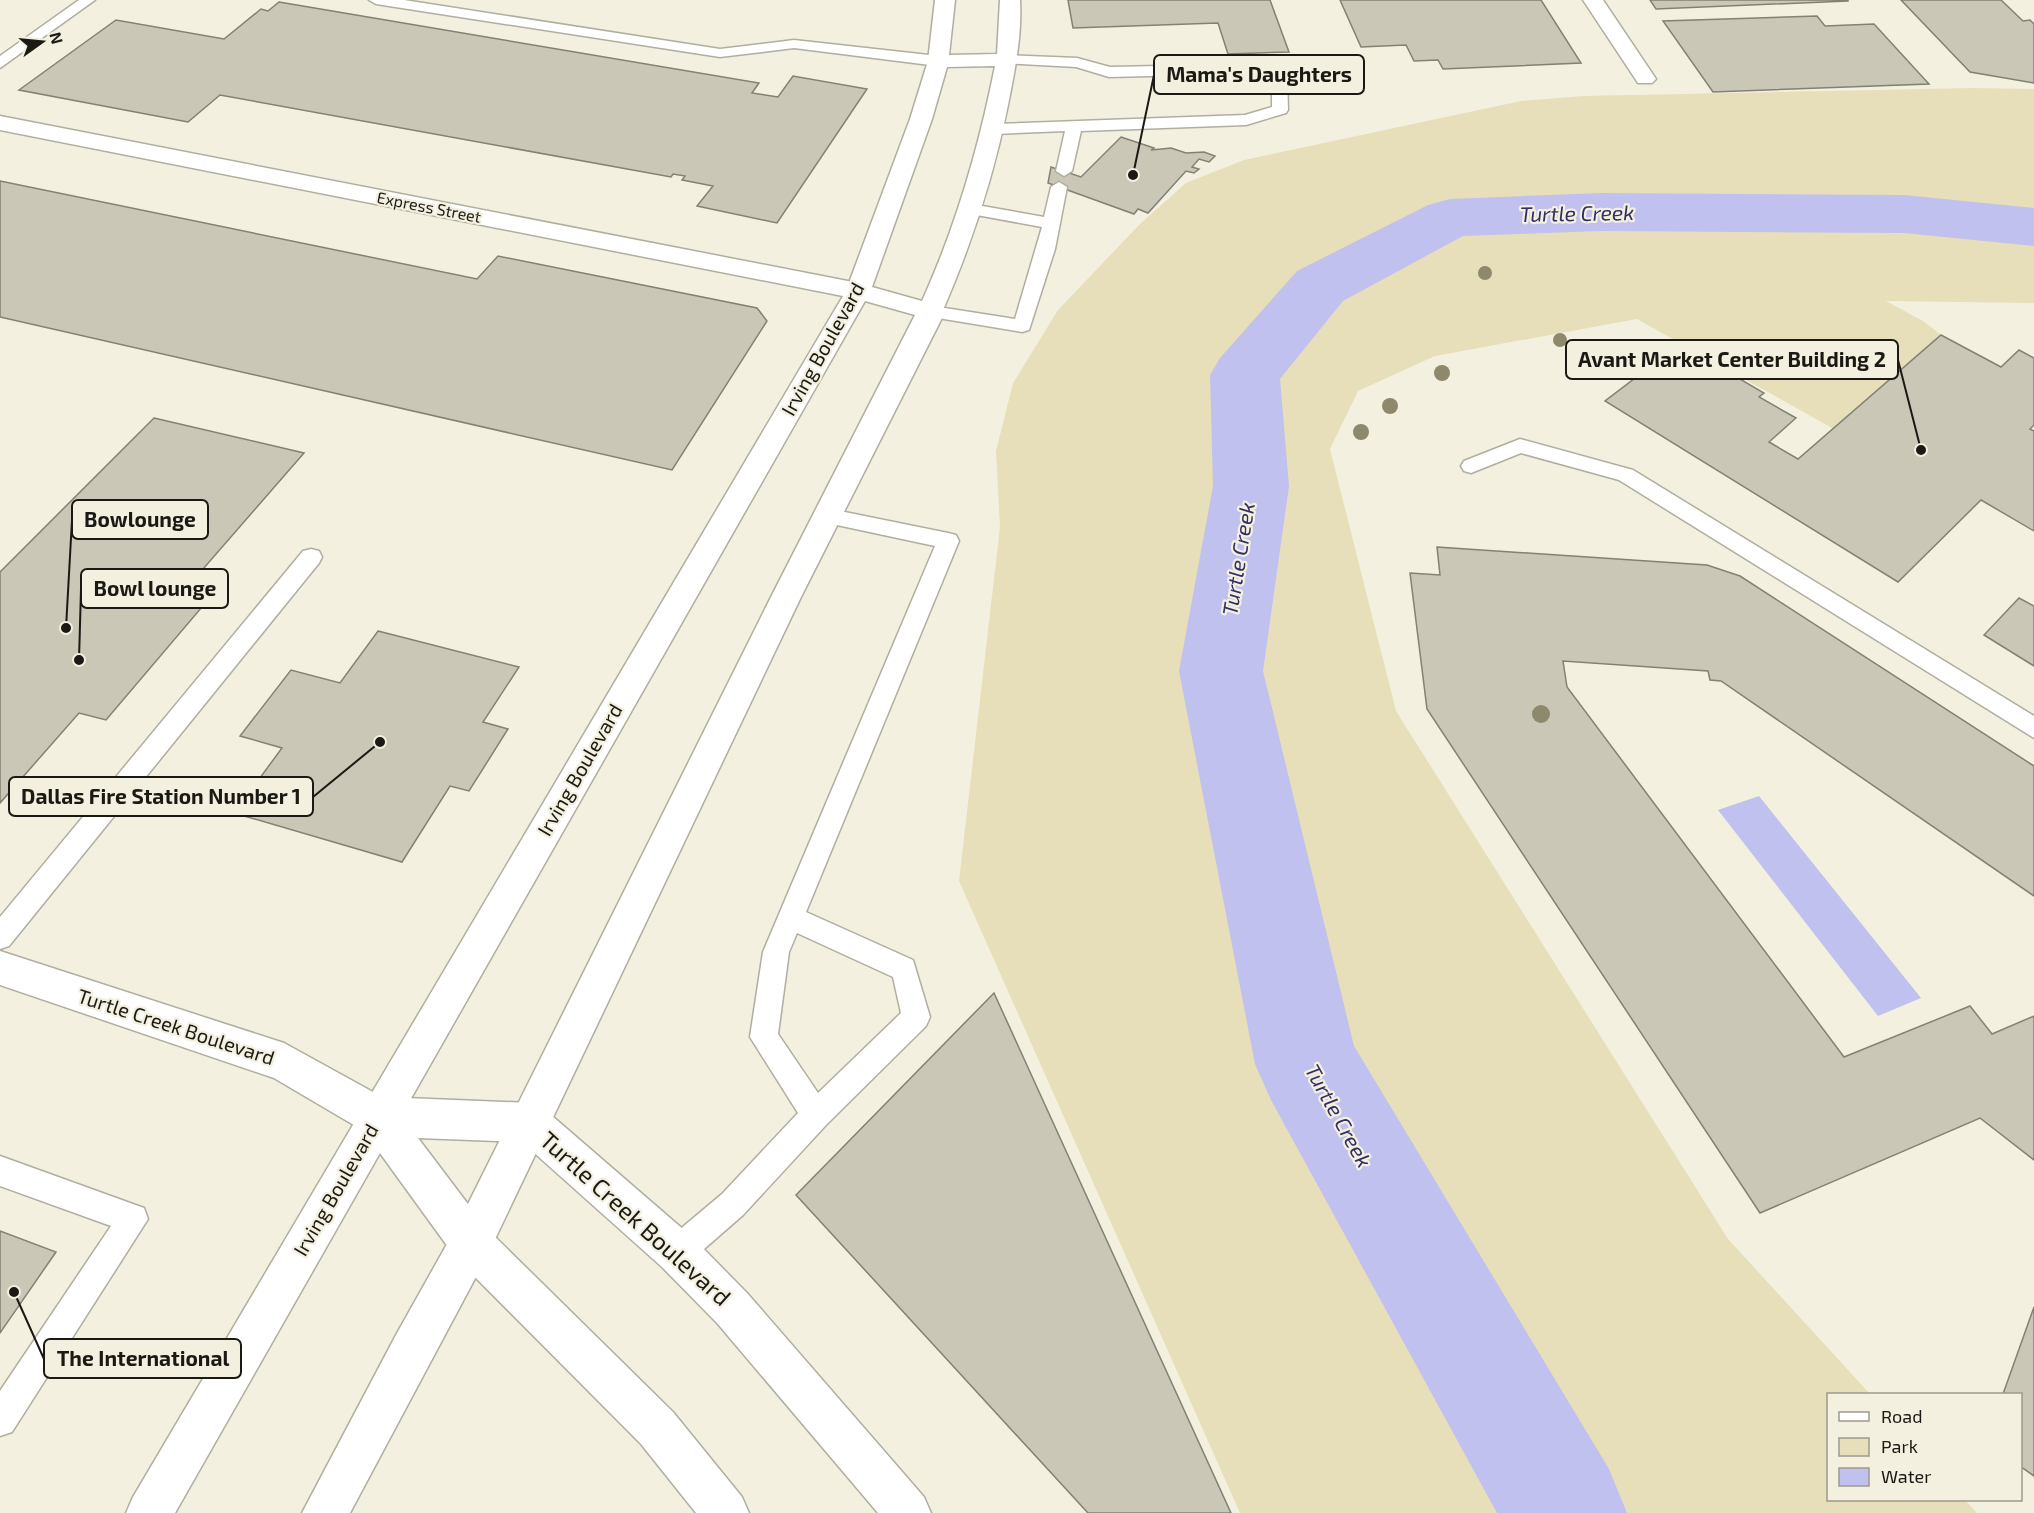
<svg xmlns="http://www.w3.org/2000/svg" width="2034" height="1513" font-family="'Exo 2',sans-serif">
	<style>
		.green { fill: #e6dfb9 }
		.water { fill: #c0c1ee }
		.lines { fill: none; stroke-linecap: round; stroke-linejoin: round }
		.river { fill: #c0c1ee; fill-rule: evenodd }
		.building { fill: #cac7b7; stroke: #838172; stroke-width: 1.5 }
		.lane-casing { stroke: #b0ae9e; stroke-width: 3 }
		.street-casing { stroke: #b0ae9e; stroke-width: 3 }
		.secondary-casing { stroke: #b0ae9e; stroke-width: 3 }
		.lane { fill: #fff; fill-rule: evenodd }
		.street { fill: #fff; fill-rule: evenodd }
		.secondary { fill: #fff; fill-rule: evenodd }
		.tree { fill: #8e896d }
		.labels { text-anchor: middle; stroke-width: 4.5; stroke-linejoin: round; paint-order: stroke }
		.far-street-label { font-size: 16px; fill: #1a1913; stroke: #f3f0e0 }
		.street-label { font-size: 20px; fill: #1a1913; stroke: #f3f0e0 }
		.water-label { font-size: 21px; font-style: italic; fill: #322e64; stroke: #f3f0e0 }
		.near-street-label { font-size: 24px; fill: #1a1913; stroke: #f3f0e0 }
		.leader { fill: none; stroke: #1a1913; stroke-width: 2 }
		.callout-dot { fill: #1a1913; stroke: #f3f0e0; stroke-width: 2 }
		.callout { fill: #f3f0e0; stroke: #1a1913; stroke-width: 2 }
		.callout-label { font-size: 21px; text-anchor: middle; font-weight: bold; fill: #1a1913 }
	</style>
	<rect width="100%" height="100%" fill="#f3f0e0"/>
	<!-- green -->
	<path class="green" d="M1972,88L2034,89V303L1886,301L1923,321L1941,335L1834,429L1637,319L1435,356L1358,391L1330,449L1396,711L1728,1239L1870,1394H1828V1500H1965L1977,1513H1240L959,881L1000,527L996,451L1013,383L1058,310L1140,224L1186,183L1244,160L1521,101L1583,96Z"/>
	<!-- water -->
	<path class="water" d="M1759,796L1921,998L1878,1016L1718,810Z"/>
	<g class="lines">
		<!-- river -->
		<path class="river" d="M1601,193L1904,195L2034,208V246L1904,233L1601,231L1463,236L1343,301L1280,379L1289,486L1263,671L1354,1046L1609,1469L1627,1513H1497L1271,1100L1255,1064L1179,671L1213,486L1210,375L1220,358L1297,271L1428,205L1450,199Z"/>
	</g>
	<!-- building -->
	<g class="building">
		<path d="M1068,0H1270L1289,52L1228,54L1218,23L1073,28Z"/>
		<path d="M1340,0H1541L1581,63L1443,69L1438,60L1414,61L1406,45L1361,47Z"/>
		<path d="M1650,0H1848V1L1656,9Z"/>
		<path d="M1901,0H2001L2023,21L2030,20L2034,24V83L1970,72Z"/>
		<path d="M279,2L759,83L752,93L778,97L793,76L867,89L777,223L697,206L713,186L682,180L685,176L673,174L671,177L220,95L188,122L19,90L116,20L224,39L261,9L268,11Z"/>
		<path d="M1817,16L1825,26L1874,24L1929,84L1713,92L1663,21Z"/>
		<path d="M1121,137L1154,148L1151,150L1171,148L1186,153L1204,152L1215,156L1209,162L1199,159L1192,167L1199,169L1194,173L1186,171L1148,213L1138,209L1134,214L1048,183L1051,167L1081,177Z"/>
		<path d="M0,181L477,279L498,256L757,308L767,321L672,470L0,317Z"/>
		<path d="M1941,335L2001,367L2019,350L2034,358V425L2030,429L2034,431V531L1981,500L1898,582L1605,401L1680,344L1764,393L1759,397L1796,418L1769,442L1798,459Z"/>
		<path d="M154,418L304,453L176,600L202,607L106,720L79,713L0,803V572Z"/>
		<path d="M1437,547L1707,565L1740,576L2034,766V896L1721,681L1710,680L1708,671L1563,661L1567,687L1844,1057L1970,1006L1992,1034L2034,1016V1160L1980,1118L1760,1213L1427,709L1410,573L1440,575Z"/>
		<path d="M2019,598L2034,606V666L1984,635Z"/>
		<path d="M378,631L519,667L483,722L508,729L469,791L450,786L402,862L234,813L282,748L240,736L291,670L340,683Z"/>
		<path d="M994,993L1231,1513H1088L796,1195Z"/>
		<path d="M0,1231L56,1252L0,1333Z"/>
		<path d="M2034,1307V1476L2020,1466V1394H2003Z"/>
	</g>
	<g class="lines">
		<!-- lane casing -->
		<g class="lane-casing">
			<g id="lane">
				<path d="M79,0H95L0,68V56Z"/>
				<path d="M369,0H404L720,49L794,40L938,56L946,61L938,66L794,48L720,57L376,4Z"/>
				<path d="M1006,55L1077,58L1110,67L1304,63L1312,68L1304,73H1287L1288,110L1286,113L1246,125L1081,131L1072,171L1064,176L1056,171L1065,131L995,134L987,129L995,124L1245,115L1272,107V73L1109,77L1076,67L1001,63L998,60Z"/>
				<path d="M1059,182L1067,187L1055,249L1029,330L1022,332L926,316L923,312L932,306L1015,319L1042,227L971,214L963,209L971,204L1044,217L1051,187Z"/>
				<path d="M1520,439L1633,470L2034,716V738L1619,480L1521,453L1471,473L1464,471L1461,466L1464,461Z"/>
				<path d="M825,508L948,533L956,535L959,541L806,912L913,960L930,1017L926,1026L826,1125L743,1215L688,1263L677,1267L666,1263L662,1252L666,1241L722,1194L798,1113L750,1037L763,952L935,546L818,521L815,516L818,511ZM797,933L893,977L901,1013L818,1093L778,1034L789,952Z"/>
				<path d="M311,549L319,551L322,557L319,563L9,946L0,949V917L303,551Z"/>
				<path d="M0,1156L144,1208L148,1219L12,1432L0,1436V1391L111,1226L0,1186Z"/>
			</g>
		</g>
		<!-- street casing -->
		<g class="street-casing">
			<g id="street">
				<path d="M1583,0H1603L1656,79L1652,83H1638Z"/>
				<path d="M0,116L858,283L867,285L870,291L867,297L858,299L0,130Z"/>
				<path d="M0,951L284,1043L382,1097L530,1103L544,1109L692,1237L747,1293L924,1497L931,1513H878L717,1323L662,1267L522,1142L418,1138L486,1228L673,1412L742,1497L749,1513H696L641,1444L456,1258L364,1131L274,1078L0,985Z"/>
			</g>
		</g>
		<!-- secondary casing -->
		<g class="secondary-casing">
			<path id="secondary" d="M935,0H955L949,55L997,54L1000,0H1020C1022,35 1015,70 1008,105C994,175 972,243 943,310L945,312L801,597L486,1258L350,1513H302L396,1335L456,1228L771,597L915,315L865,301L175,1513H126L133,1497L846,291L910,119L928,61ZM947,67L995,66C979,147 956,226 922,301L872,287L932,119Z"/>
		</g>
		<!-- lane -->
		<use href="#lane" class="lane"/>
		<!-- street -->
		<use href="#street" class="street"/>
		<!-- secondary -->
		<use href="#secondary" class="secondary"/>
	</g>
	<!-- trees -->
	<g class="tree">
		<circle cx="1485" cy="273" r="7"/>
		<circle cx="1560" cy="340" r="7"/>
		<circle cx="1442" cy="373" r="8"/>
		<circle cx="1390" cy="406" r="8"/>
		<circle cx="1361" cy="432" r="8"/>
		<circle cx="1541" cy="714" r="9"/>
	</g>
	<g class="labels">
		<!-- far-street labels -->
		<g class="far-street-label">
			<text transform="translate(429 207) rotate(11)" y="6">Express Street</text>
		</g>
		<!-- street labels -->
		<g class="street-label">
			<text transform="translate(823 349) rotate(-61)" y="7">Irving Boulevard</text>
			<text transform="translate(580 770) rotate(-60)" y="7">Irving Boulevard</text>
			<text transform="translate(176 1027) rotate(18)" y="7">Turtle Creek Boulevard</text>
			<text transform="translate(336 1190) rotate(-60)" y="7">Irving Boulevard</text>
		</g>
		<!-- water labels -->
		<g class="water-label">
			<text transform="translate(1577 214) rotate(-1)" y="7">Turtle Creek</text>
			<text transform="translate(1239 559) rotate(-81)" y="7">Turtle Creek</text>
			<text transform="translate(1338 1116) rotate(61)" y="7">Turtle Creek</text>
		</g>
		<!-- near-street labels -->
		<g class="near-street-label">
			<text transform="translate(635 1219) rotate(42)" y="8">Turtle Creek Boulevard</text>
		</g>
	</g>
	<!-- callouts -->
	<path class="leader" d="M1133 175L1154 75M1921 450L1898 360M66 628L72 520M79 660L81 589M380 742L313 797M14 1292L44 1359"/>
	<g class="callout-dot">
		<circle cx="1133" cy="175" r="6"/>
		<circle cx="1921" cy="450" r="6"/>
		<circle cx="66" cy="628" r="6"/>
		<circle cx="79" cy="660" r="6"/>
		<circle cx="380" cy="742" r="6"/>
		<circle cx="14" cy="1292" r="6"/>
	</g>
	<g class="callout">
		<rect x="1154" y="55" width="210" height="39" rx="6"/>
		<rect x="1566" y="340" width="332" height="39" rx="6"/>
		<rect x="72" y="500" width="136" height="39" rx="6"/>
		<rect x="81" y="569" width="147" height="39" rx="6"/>
		<rect x="9" y="777" width="304" height="39" rx="6"/>
		<rect x="44" y="1339" width="197" height="39" rx="6"/>
	</g>
	<g class="callout-label">
		<text x="1259" y="82">Mama's Daughters</text>
		<text x="1732" y="367">Avant Market Center Building 2</text>
		<text x="140" y="527">Bowlounge</text>
		<text x="155" y="596">Bowl lounge</text>
		<text x="161" y="804">Dallas Fire Station Number 1</text>
		<text x="143" y="1366">The International</text>
	</g>
	<!-- legend -->
	<rect x="1827" y="1393" width="195" height="108" fill="#f3f0e0" stroke="#9c9a8e" stroke-width="1.5"/>
	<rect x="1839" y="1412" width="30" height="9" fill="#ffffff" stroke="#9c9a8e" stroke-width="1.5"/>
	<text x="1881" y="1423" font-size="18" fill="#1a1913">Road</text>
	<rect x="1839" y="1438" width="30" height="18" fill="#e6dfb9" stroke="#9c9a8e" stroke-width="1.5"/>
	<text x="1881" y="1453" font-size="18" fill="#1a1913">Park</text>
	<rect x="1839" y="1468" width="30" height="18" fill="#c0c1ee" stroke="#9c9a8e" stroke-width="1.5"/>
	<text x="1881" y="1483" font-size="18" fill="#1a1913">Water</text>
	<!-- north arrow -->
	<g transform="translate(42 42) rotate(75)" stroke="#f3f0e0" stroke-width="4.5" paint-order="stroke">
	<path d="M0-4.5L10 22L0 15L-10 22Z" fill="#1a1913"/>
	<text y="-9" font-size="16" font-weight="bold" text-anchor="middle" fill="#1a1913">N</text>
	</g>
</svg>
